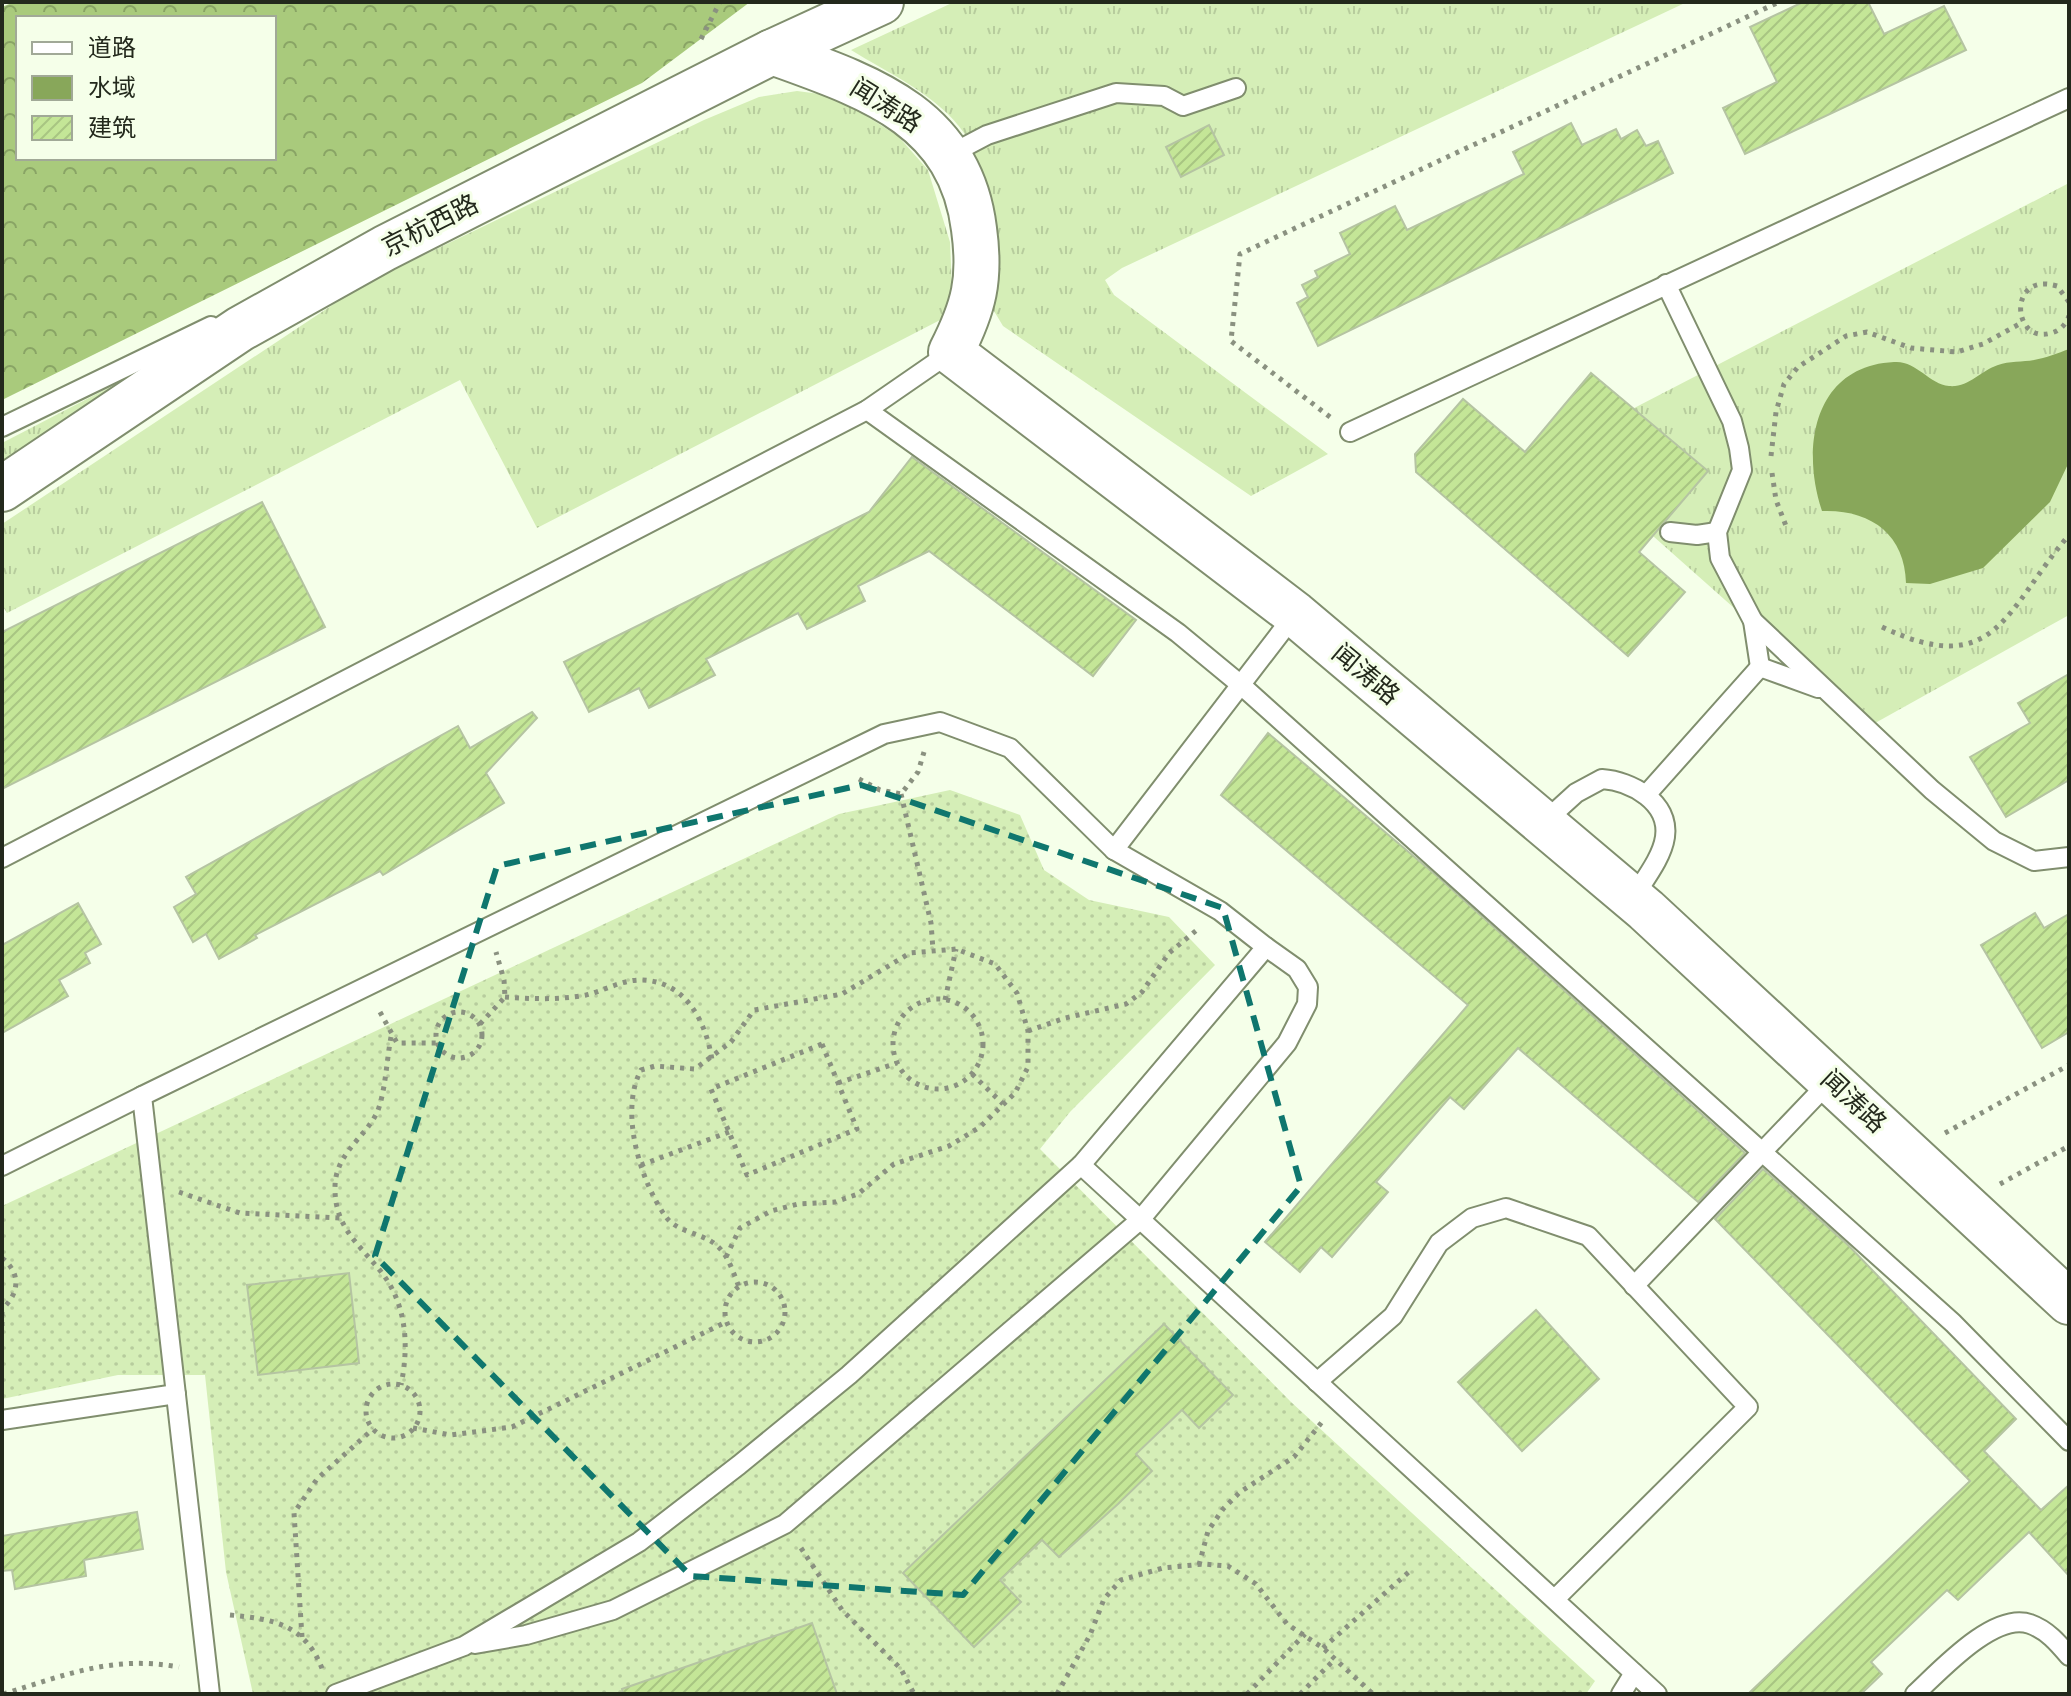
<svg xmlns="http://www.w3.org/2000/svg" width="2071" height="1696" font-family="Georgia,'Noto Sans SC',serif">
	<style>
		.grass { fill: url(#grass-tufts) }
		.forest { fill: url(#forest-crowns); fill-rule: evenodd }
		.garden { fill: url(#garden-dots) }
		.water { fill: #88a75a }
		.building { fill: url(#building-hatch); stroke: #b5c4a2; stroke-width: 2 }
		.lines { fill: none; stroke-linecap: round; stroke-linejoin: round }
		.lane-casing { stroke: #808e6e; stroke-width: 22 }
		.secondary-casing { stroke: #808e6e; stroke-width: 48 }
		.path { stroke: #8a9180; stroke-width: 5; stroke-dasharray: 4 6; stroke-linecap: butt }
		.lane { stroke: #fff; stroke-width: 18 }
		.secondary { stroke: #fff; stroke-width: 44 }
		.marked { fill: none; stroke: #0f766e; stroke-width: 6; stroke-dasharray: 16 10; stroke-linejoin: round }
		.labels { text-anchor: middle; stroke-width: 6; stroke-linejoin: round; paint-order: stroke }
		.street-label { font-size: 26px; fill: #23291c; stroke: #f5ffe9 }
	</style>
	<defs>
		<pattern id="grass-tufts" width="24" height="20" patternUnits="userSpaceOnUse" patternTransform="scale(2)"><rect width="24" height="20" fill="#d5eeb7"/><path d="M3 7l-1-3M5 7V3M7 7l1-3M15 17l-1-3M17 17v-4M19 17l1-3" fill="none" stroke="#b7cc9d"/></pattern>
		<pattern id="forest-crowns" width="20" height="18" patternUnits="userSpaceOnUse" patternTransform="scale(2)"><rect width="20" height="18" fill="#a9ca7c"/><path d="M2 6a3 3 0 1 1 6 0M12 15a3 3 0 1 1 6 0" fill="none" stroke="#89a465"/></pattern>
		<pattern id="garden-dots" width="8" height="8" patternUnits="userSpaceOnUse" patternTransform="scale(2)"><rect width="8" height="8" fill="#d5eeb7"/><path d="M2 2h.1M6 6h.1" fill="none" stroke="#b7cc9d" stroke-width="1.8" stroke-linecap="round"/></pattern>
		<pattern id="building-hatch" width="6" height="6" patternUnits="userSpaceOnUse" patternTransform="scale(2)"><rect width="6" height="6" fill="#c4e697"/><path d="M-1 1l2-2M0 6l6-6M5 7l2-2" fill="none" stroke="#a8c582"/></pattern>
	</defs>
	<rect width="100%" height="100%" fill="#f5ffe9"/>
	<!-- grass -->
	<g class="grass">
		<path d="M954,2H1687L1122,268L1105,280L1114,295L1328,454L1251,496L1003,326L988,301C987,247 995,180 964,133C939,96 888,73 851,50Z"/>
		<path d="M797,91L835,96L898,136L928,170L950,242L952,288L944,318L537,528L460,380L7,613L2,605V524L364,284L704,120L759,97Z"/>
		<path d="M2069,183V615L1868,727L1555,449Z"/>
		<path d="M166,358L2,474V443Z"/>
	</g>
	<!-- forest -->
	<path class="forest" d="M14,2H750L642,83L2,400V7ZM18,18H274V158H18Z"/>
	<!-- garden -->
	<path class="garden" d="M950,790L1020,815L1044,870L1089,900L1169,917L1215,965L1070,1112L1040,1149L1291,1402L1595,1681L1586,1694H253L226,1572L205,1375H118L2,1399V1206L839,814Z"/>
	<!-- water -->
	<path class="water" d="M2069,349V462L2050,502L1983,568L1930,584L1906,583C1905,534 1870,509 1822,511C1801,449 1813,366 1894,362C1916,360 1929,384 1949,386C1968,388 1980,371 1998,365C2009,361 2023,362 2034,360C2046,358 2058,353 2069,349Z"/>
	<!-- building -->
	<g class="building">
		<path d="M1803,2H1868L1884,34L1944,6L1966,50L1745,154L1723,108L1777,82L1750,27Z"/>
		<path d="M1571,123L1582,145L1616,129L1621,139L1637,130L1646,146L1658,141L1673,173L1318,346L1297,303L1308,297L1302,285L1318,277L1315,271L1350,254L1340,233L1395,206L1407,230L1491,190L1524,174L1513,152Z"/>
		<path d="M1209,125L1224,155L1181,177L1166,147Z"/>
		<path d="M1591,373L1708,471L1639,552L1685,592L1628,656L1416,472L1415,454L1463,399L1525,452Z"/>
		<path d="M912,457L1136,620L1093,676L929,551L858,586L865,601L807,629L798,613L706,659L715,675L649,708L639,688L589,712L564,662L869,512Z"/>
		<path d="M262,502L325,627L2,789V632Z"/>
		<path d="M2069,674V780L2006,817L1970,757L2030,723L2018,703Z"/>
		<path d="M532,712L537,718L486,773L504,803L383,875L380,871L255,935L257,938L219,959L206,934L193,942L174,907L196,894L186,877L458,726L470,748Z"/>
		<path d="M1268,733L1437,876L1745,1153L1698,1202L1518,1048L1464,1109L1450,1097L1376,1182L1388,1192L1332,1257L1321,1247L1300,1272L1265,1242L1468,1005L1221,795Z"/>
		<path d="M78,903L101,944L85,953L90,963L59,980L68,996L2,1033V945Z"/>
		<path d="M2035,913L2044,928L2069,914V1032L2042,1048L1981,945Z"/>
		<path d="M1763,1169L1848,1245L2016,1419L1984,1451L2041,1510L2069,1485V1576L2029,1532L1958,1600L1947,1590L1871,1662L1882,1674L1861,1694H1748L1970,1481L1715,1219Z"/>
		<path d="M349,1273L359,1363L258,1375L247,1285Z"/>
		<path d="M1536,1310L1599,1379L1522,1451L1458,1382Z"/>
		<path d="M1164,1324L1233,1395L1199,1428L1182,1410L1136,1454L1152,1471L1118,1504L1059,1557L1042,1540L1000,1580L1021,1602L974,1647L903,1573Z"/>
		<path d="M137,1512L143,1549L84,1560L86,1576L15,1589L12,1570L2,1571V1536Z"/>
		<path d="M812,1623L837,1694H623L622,1689Z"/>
	</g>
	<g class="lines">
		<!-- lane casing -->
		<g class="lane-casing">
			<g id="lane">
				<path d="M949,155L987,135L1116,93L1164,96L1183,106L1236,88"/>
				<path d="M1666,284L1732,421L1739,448L1742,470L1717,532L1720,558L1753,621L1760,667"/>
				<path d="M867,410L1178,633L1241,685L1953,1323L2069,1441"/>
				<path d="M2,427L211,326"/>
				<path d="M1350,432L2069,98"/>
				<path d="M1670,532L1697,535L1717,532"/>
				<path d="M1753,621L1932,790L1994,841L2034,861L2069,857"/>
				<path d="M1760,667L1818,688"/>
				<path d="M1646,795L1760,667"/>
				<path d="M1543,823L1576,793L1602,779C1631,781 1670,802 1665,837C1662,858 1644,880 1633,898"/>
				<path d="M1114,850L1295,614"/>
				<path d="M2,858L867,410L951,352"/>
				<path d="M1081,1165L1657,1694"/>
				<path d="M2,1166L142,1096"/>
				<path d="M1634,1286L1831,1080"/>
				<path d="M1317,1382L1393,1316L1439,1243L1472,1218L1506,1208L1588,1236L1748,1407L1555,1599"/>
				<path d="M2,1420L176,1394"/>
				<path d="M475,1644L526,1635L613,1610L785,1524L1140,1220L1287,1043L1307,1004L1308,987L1297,969L1266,947"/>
				<path d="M210,1694L142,1096L884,734L940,722L1010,748L1114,850L1220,911L1266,947L1081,1165L849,1375L739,1465L639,1542L464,1646L336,1694"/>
				<path d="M1621,1694L1634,1673"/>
				<path d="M1915,1694C1939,1672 1994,1611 2030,1624C2047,1630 2058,1643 2069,1656"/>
			</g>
		</g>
		<!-- secondary casing -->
		<g class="secondary-casing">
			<g id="secondary">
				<path d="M772,52C866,86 960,115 974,229C981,279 974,307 951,352L1295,614L1646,910L2069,1302"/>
				<path d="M2,489L240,329L385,248L772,52L881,2"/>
			</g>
		</g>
		<!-- path -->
		<g class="path">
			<path d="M701,39L720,2"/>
			<path d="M2069,302L2057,286C2007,271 2012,345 2051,333C2060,331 2066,324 2069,316"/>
			<path d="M1330,417L1231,341L1240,254L1779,2"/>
			<path d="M1771,456L1776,412L1784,384L1798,367L1846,336L1867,332L1911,348L1957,352L1983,344L2023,322"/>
			<path d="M1772,473L1776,500L1786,526"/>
			<path d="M1882,627C1996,681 2005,610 2069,535"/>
			<path d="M859,779L880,790L901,794L918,772L924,752"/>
			<path d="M901,794L931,923L933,950"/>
			<path d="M505,997C532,999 559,1000 586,995C603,991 622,980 640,980C685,980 706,1021 712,1060"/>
			<circle cx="938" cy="1044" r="45"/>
			<path d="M945,1000L956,949"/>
			<circle cx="459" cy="1035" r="23"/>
			<path d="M380,1012L397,1043H438"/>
			<path d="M480,1024L505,997L504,980L496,952"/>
			<path d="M1028,1031L1065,1018L1126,1004L1142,992L1169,953L1198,929"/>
			<path d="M391,1037C387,1058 386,1083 380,1104C372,1135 334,1150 335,1189C335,1228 360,1245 382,1273C407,1306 409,1346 401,1385"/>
			<path d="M822,1044L857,1129L747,1175L711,1089Z"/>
			<path d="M972,1074L1003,1104"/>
			<path d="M838,1083L897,1063"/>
			<path d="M1945,1133L2069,1065"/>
			<path d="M641,1165L729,1132"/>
			<path d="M2000,1184L2069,1146"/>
			<path d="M179,1192L240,1213L340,1218"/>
			<path d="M726,1257L740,1228L771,1211L798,1204L835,1202L858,1194L894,1164L949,1146L980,1127L1015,1093L1028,1067V1031L1017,993L995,964L956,949L910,953L842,994L754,1010L731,1042L695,1069L655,1066L641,1070C619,1111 640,1181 666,1217C677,1232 701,1233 715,1244C728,1254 733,1272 739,1287"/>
			<path d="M2,1258C21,1273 20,1293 2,1309"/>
			<circle cx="755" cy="1312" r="30"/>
			<path d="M2,1312V1327"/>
			<circle cx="393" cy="1411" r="27"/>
			<path d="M413,1428L451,1435L512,1427L726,1322"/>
			<path d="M801,1548L842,1610L901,1669L914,1694"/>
			<path d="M1199,1565L1208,1531L1223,1509L1240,1492L1294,1457L1322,1422"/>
			<path d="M230,1615C275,1619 306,1625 323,1671"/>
			<path d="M302,1637L294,1513L317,1479L373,1429"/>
			<path d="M1323,1648L1411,1570"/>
			<path d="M3,1694C66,1675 112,1655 179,1667"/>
			<path d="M1057,1694L1090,1635L1104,1599L1121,1580L1163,1568L1203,1564L1228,1566L1256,1584L1287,1624L1323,1648L1373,1694"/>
			<path d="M1247,1694L1305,1634"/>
			<path d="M1300,1694L1334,1660"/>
		</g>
		<!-- lane -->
		<use href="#lane" class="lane"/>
		<!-- secondary -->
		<use href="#secondary" class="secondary"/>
	</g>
	<!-- marked area -->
	<path class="marked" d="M861,785L1223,908L1301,1186L963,1595L691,1576L375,1256L497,866Z"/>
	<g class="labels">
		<!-- street labels -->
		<g class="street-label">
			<text transform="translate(886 105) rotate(32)" y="9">闻涛路</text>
			<text transform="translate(430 225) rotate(-27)" y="9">京杭西路</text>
			<text transform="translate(1366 674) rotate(40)" y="9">闻涛路</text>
			<text transform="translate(1854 1101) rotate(43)" y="9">闻涛路</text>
		</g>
	</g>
	<!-- border -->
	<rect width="2071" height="1696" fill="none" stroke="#23291c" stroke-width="8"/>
	<!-- legend -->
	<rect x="16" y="16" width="260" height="144" fill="#f5ffe9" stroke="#a1a997" stroke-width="2"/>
	<rect x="32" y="42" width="40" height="12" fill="#ffffff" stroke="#a1a997" stroke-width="2"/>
	<text x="88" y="56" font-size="24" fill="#23291c">道路</text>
	<rect x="32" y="76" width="40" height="24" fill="#88a75a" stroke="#a1a997" stroke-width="2"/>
	<text x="88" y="96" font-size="24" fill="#23291c">水域</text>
	<rect x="32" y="116" width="40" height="24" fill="url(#building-hatch)" stroke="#a1a997" stroke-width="2"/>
	<text x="88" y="136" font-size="24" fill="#23291c">建筑</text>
</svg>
